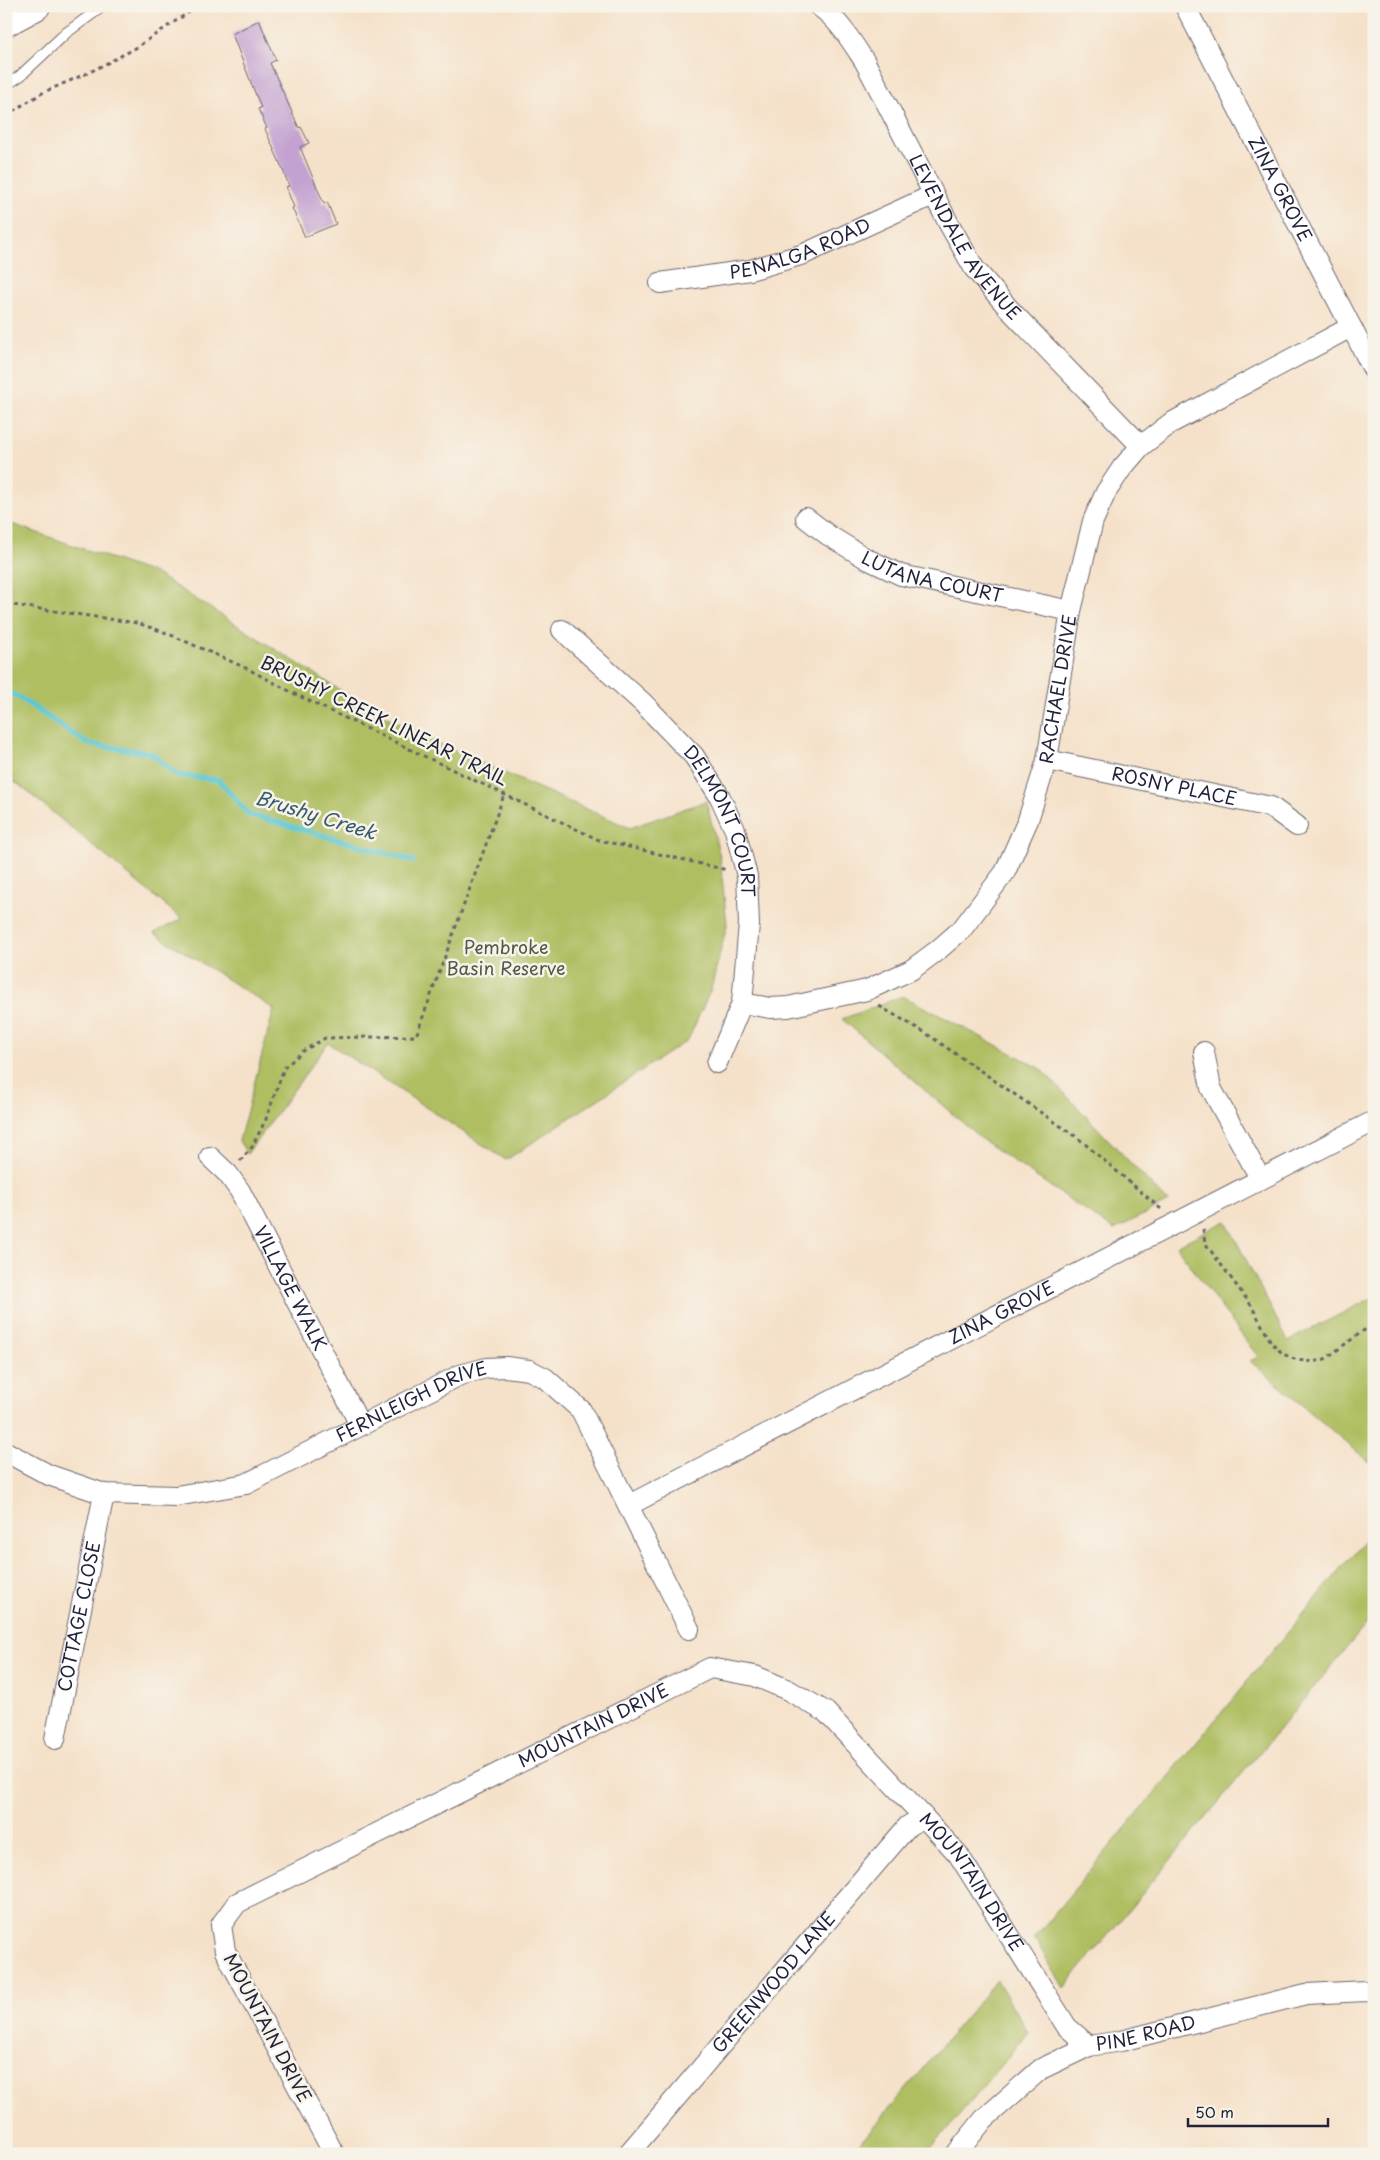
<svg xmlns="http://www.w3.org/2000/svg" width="1380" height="2160" font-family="'Playpen Sans',sans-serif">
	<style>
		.green { fill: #aebe61; stroke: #68704e }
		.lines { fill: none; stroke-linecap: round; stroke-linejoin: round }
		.stream { stroke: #59c6cf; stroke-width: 5.5 }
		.building { fill: #c3a1d1 }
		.service-casing { stroke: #6c656d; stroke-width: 12 }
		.minor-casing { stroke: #6c656d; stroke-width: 22 }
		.secondary-casing { stroke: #6c656d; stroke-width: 30 }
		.path { stroke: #6c656d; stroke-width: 3; stroke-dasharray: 4 4; stroke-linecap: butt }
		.service { stroke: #fff; stroke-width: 10 }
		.minor { stroke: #fff; stroke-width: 20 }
		.secondary { stroke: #fff; stroke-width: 28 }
		.labels { text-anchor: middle; stroke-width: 5; stroke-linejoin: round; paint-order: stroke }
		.street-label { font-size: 18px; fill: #22223b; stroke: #f7f3e8 }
		.park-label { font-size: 18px; fill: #535948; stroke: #f7f3e8 }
		.water-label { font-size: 19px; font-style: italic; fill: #355b6f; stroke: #f7f3e8 }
	</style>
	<rect width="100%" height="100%" fill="#f7f3e8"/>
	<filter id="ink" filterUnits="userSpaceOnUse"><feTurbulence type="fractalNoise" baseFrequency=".02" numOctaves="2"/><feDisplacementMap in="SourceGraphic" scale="10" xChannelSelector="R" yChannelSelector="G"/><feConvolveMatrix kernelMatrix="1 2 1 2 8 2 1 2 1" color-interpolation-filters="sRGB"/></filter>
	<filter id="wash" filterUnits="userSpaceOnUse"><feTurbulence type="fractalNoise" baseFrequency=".0096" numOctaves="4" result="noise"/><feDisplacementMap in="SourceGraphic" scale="20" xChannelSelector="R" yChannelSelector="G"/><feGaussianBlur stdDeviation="1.12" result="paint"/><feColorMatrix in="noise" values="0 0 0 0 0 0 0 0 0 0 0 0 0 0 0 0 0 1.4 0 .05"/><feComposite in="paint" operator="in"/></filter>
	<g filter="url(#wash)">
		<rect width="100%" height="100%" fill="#f5e1c9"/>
		<!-- green -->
		<g class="green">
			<path d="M6,522L156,574L359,702L445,747L630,828L706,801L720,857L727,925L711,989L688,1040L506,1160L328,1043L247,1154L239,1141L274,1009L154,933L182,919L18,784L6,779Z"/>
			<path d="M903,996L1040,1068L1168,1202L1114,1230L984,1141L842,1019Z"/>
			<path d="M1226,1221L1288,1341L1374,1297V1466L1250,1361L1258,1357L1176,1246Z"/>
			<path d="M1374,1529V1615L1064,1988L1034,1938Z"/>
			<path d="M997,1980L1028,2033L926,2154H851Z"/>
		</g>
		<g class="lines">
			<!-- stream -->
			<path class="stream" d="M6,691L20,698L88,744L151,753L176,775L219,780L248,814L413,861"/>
		</g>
		<g id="blocks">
			<!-- building -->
			<path class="building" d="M259,20L276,60L270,63L299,128L301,127L309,143L300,147L324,204L327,202L336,224L305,237L292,208L294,207L286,187L289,186L283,170L265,129L267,128L258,109L261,108L232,34Z"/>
		</g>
	</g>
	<g filter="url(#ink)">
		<use href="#blocks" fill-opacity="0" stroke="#6c656d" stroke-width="1"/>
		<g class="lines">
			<!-- service casing -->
			<g class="service-casing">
				<path id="service" d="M6,85L20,76L66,33L103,6"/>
			</g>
			<!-- minor casing -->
			<g class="minor-casing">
				<g id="minor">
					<path id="s1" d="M819,6C839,20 852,42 865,62L949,224L974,268L1010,310L1141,446"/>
					<path id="s2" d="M1185,6L1374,371"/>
					<path id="s3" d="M660,283L750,270L804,254L933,195"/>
					<path id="s4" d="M806,518L828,535L867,559L901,575L1071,611"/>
					<path id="s5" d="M562,630L643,703L694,756L720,797L735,830L747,876L749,924L742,1003L717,1063"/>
					<path id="s6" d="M1047,760L1271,807L1297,826"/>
					<path id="s7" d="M742,1003L770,1008L788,1007L867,990L911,970L938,950L962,929L1005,872L1028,820L1047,760L1071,611L1093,521L1106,492L1122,468L1141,446L1171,423L1351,327"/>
					<path d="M1204,1052L1211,1088L1260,1178"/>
					<path id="s8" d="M210,1157L228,1174L240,1191L360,1425"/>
					<path id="s9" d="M6,1452L49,1475L104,1494L176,1496L246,1484L460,1375L486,1368L506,1367L529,1370L545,1378L581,1410L689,1629"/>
					<path id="s10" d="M629,1505L1374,1121"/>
					<path id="s11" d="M55,1739L104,1494"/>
					<path id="s12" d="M334,2154L225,1951L221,1925L237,1903L710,1668L755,1676L788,1690L826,1712L958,1854L1067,2027L1089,2046"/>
					<path id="s13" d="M628,2154L908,1826L924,1817"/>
					<path id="s14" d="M956,2154L984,2119L1041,2069L1089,2046L1121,2041L1306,1994L1366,1991L1374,1992"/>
				</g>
			</g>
			<!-- secondary casing -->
			<g class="secondary-casing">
				<path id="secondary" d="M6,22L36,6"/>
			</g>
			<!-- path -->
			<g class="path">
				<path d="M6,115L44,92L90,72L134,49L198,6"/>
				<path d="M6,604L137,623L164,632L246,668L297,695L599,840L727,870"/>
				<path d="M879,1006L924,1032L1078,1138L1161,1209"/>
				<path d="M240,1161L252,1147L266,1119L284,1068L303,1051L325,1038L416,1036L504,795"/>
				<path d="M1203,1229L1205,1243L1251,1305L1271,1342L1283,1354L1297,1360L1313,1362L1325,1359L1374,1323"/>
			</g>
			<!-- service -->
			<use href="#service" class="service"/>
			<!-- minor -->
			<use href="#minor" class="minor"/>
			<!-- secondary -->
			<use href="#secondary" class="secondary"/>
		</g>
	</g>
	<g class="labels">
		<!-- street labels -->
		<g class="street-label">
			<text dy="6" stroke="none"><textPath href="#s2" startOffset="206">ZINA GROVE</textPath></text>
			<text dy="6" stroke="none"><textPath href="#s1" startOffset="275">LEVENDALE AVENUE</textPath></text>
			<text dy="6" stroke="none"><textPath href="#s3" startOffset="145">PENALGA ROAD</textPath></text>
			<text dy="6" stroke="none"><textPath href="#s4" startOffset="142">LUTANA COURT</textPath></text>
			<text dy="6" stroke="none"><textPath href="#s7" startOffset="504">RACHAEL DRIVE</textPath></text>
			<text transform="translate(384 721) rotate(26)" y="6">BRUSHY CREEK LINEAR TRAIL</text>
			<text dy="6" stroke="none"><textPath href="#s6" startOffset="130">ROSNY PLACE</textPath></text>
			<text dy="6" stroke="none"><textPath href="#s5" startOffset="254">DELMONT COURT</textPath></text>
			<text dy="6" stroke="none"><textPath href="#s8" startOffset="155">VILLAGE WALK</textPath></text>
			<text dy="6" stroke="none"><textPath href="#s10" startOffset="419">ZINA GROVE</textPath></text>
			<text dy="6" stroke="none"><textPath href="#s9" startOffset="435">FERNLEIGH DRIVE</textPath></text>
			<text dy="6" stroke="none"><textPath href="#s11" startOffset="125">COTTAGE CLOSE</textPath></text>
			<text dy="6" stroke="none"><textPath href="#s12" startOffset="682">MOUNTAIN DRIVE</textPath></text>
			<text dy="6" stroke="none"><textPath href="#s12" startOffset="1162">MOUNTAIN DRIVE</textPath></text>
			<text dy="6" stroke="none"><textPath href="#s13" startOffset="225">GREENWOOD LANE</textPath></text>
			<text transform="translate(267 2028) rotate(62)" y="6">MOUNTAIN DRIVE</text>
			<text dy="6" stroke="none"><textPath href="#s14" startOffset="232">PINE ROAD</textPath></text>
		</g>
		<!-- park labels -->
		<g class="park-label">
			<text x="506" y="954">Pembroke<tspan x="506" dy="21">Basin Reserve</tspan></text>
		</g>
		<!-- water labels -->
		<g class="water-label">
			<text transform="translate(316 815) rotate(17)" y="7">Brushy Creek</text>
		</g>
	</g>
	<!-- margin -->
	<rect width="1380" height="2160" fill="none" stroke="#f7f3e8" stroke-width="25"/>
	<!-- scale -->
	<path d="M1188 2118v8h140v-8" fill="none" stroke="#22223b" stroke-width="2.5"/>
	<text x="1195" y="2118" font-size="15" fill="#22223b" stroke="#f7f3e8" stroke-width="4" paint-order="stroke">50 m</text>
</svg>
